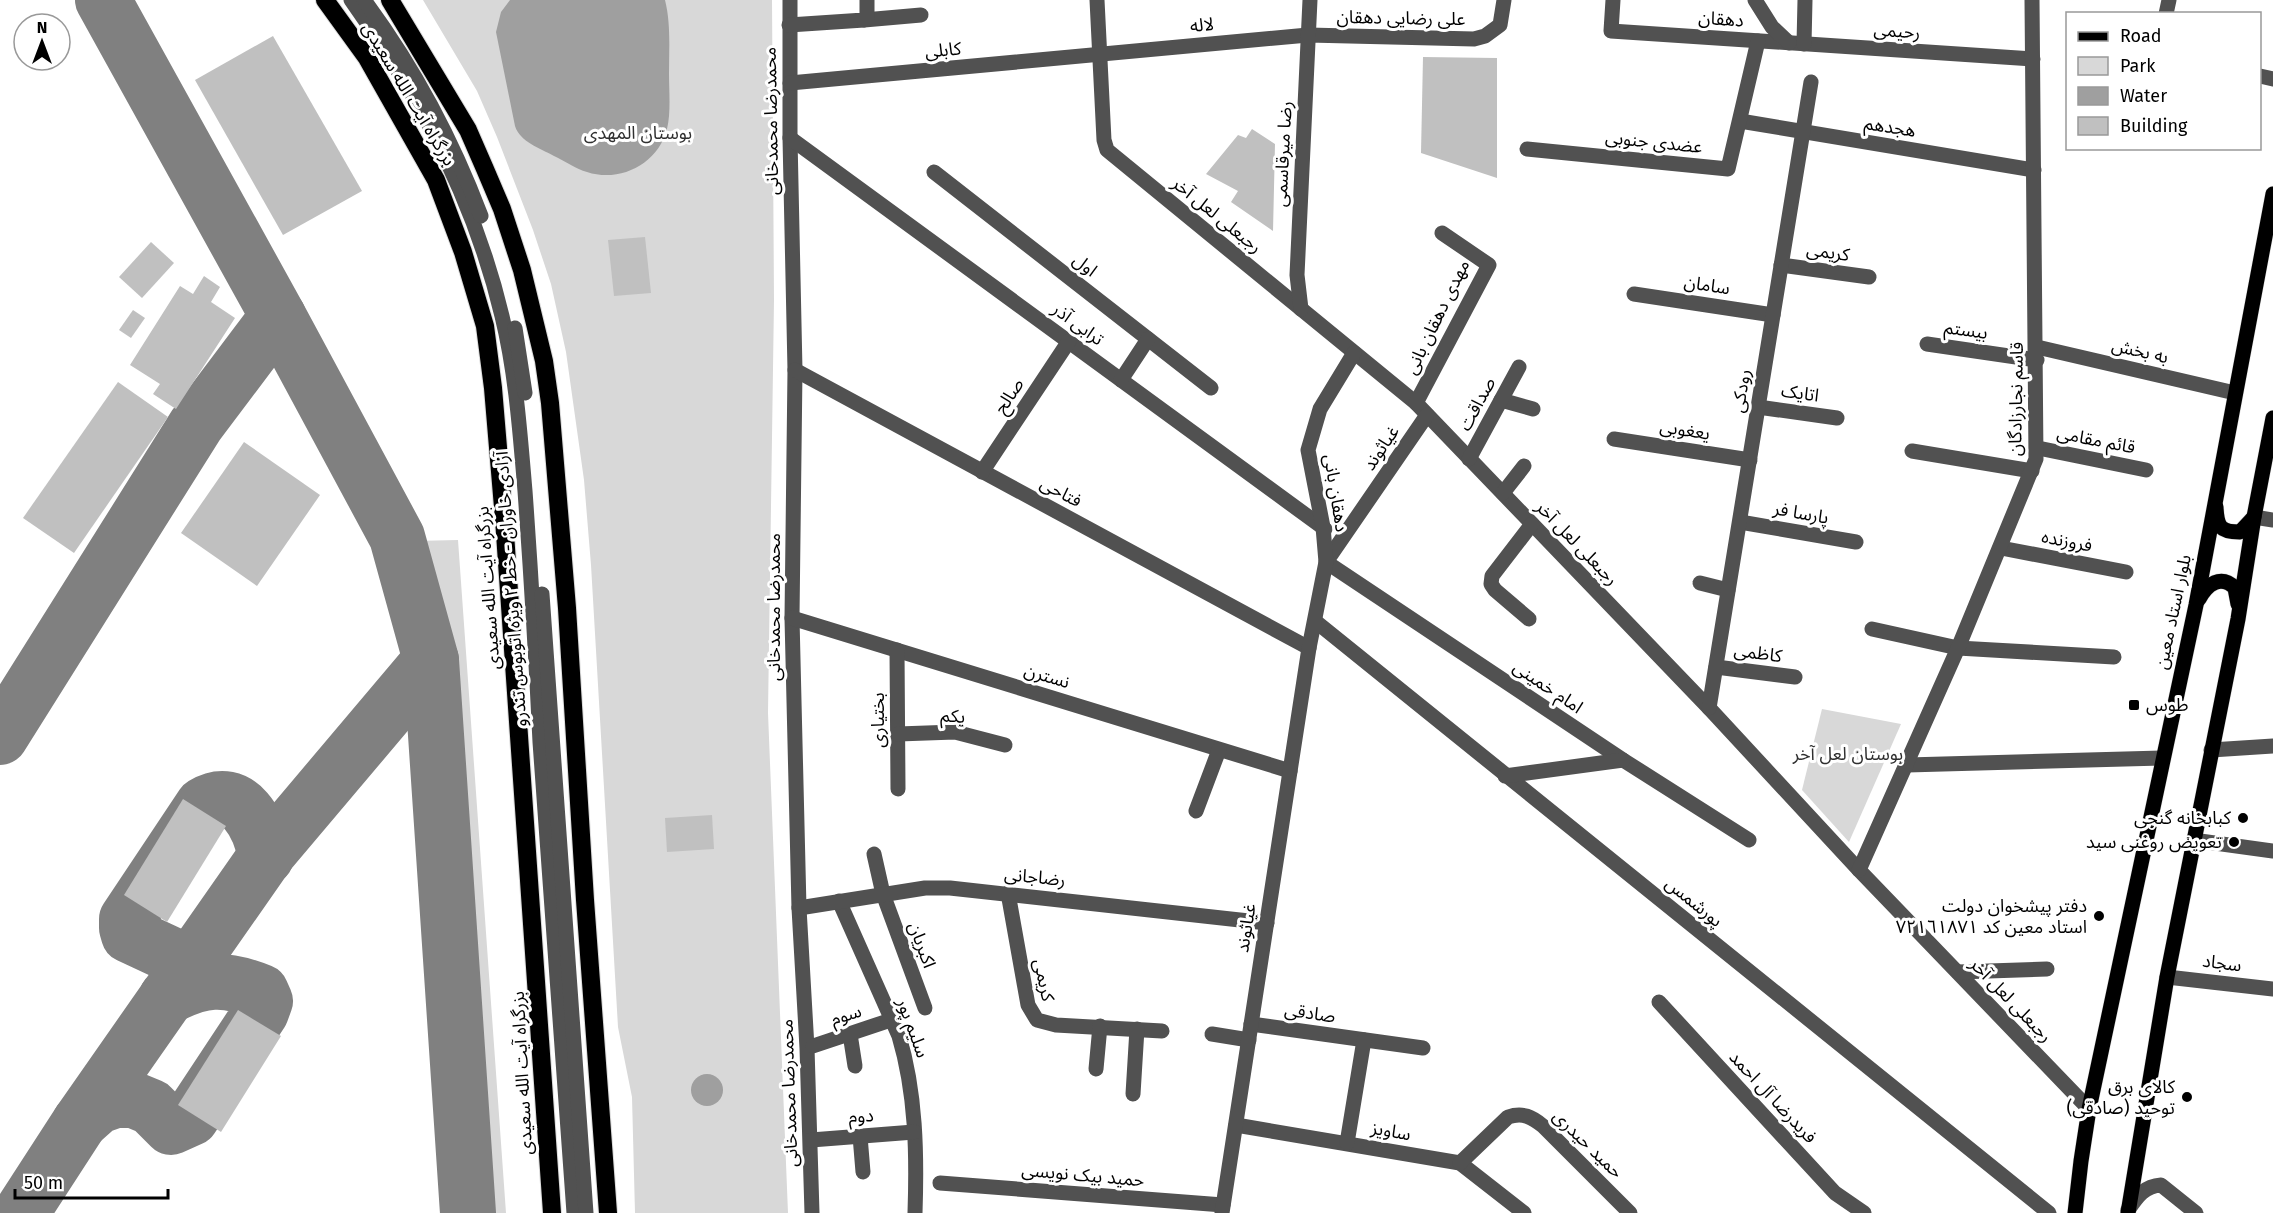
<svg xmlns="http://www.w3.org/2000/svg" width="2273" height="1213" font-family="'Fira Sans','Noto Sans Arabic',sans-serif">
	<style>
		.green { fill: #d8d8d8 }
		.water { fill: #9f9f9f }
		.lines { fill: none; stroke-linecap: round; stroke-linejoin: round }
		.taxiway { stroke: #808080; stroke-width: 56 }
		.building { fill: #c0c0c0 }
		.major-casing { stroke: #dbdbdb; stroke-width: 16 }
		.highway-casing { stroke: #dbdbdb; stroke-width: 20 }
		.minor { stroke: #515151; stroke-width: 15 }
		.major { stroke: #000; stroke-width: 15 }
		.highway { stroke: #000; stroke-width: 18 }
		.poi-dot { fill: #000; stroke: #fff; stroke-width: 2 }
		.labels { text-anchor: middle; stroke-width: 6; stroke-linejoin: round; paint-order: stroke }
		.street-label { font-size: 18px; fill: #000; stroke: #fff }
		.park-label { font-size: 18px; fill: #2f2f2f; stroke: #fff }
		.poi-label { font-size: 18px; fill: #000; stroke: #fff; text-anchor: end }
	</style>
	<rect width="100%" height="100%" fill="#fff"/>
	<!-- green -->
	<g class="green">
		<path d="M423,0H772L774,300L768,713L788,1213H635L632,1097L618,1027L591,565L584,480L566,352L551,284L533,230L497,137L477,91Z"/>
		<path d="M458,540L506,1213H478L437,655L414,541Z"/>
		<path d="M1822,709L1901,724L1849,842L1802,790Z"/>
	</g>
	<!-- water -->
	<g class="water">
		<path d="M510,0H665C671,24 669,49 669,74C669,92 671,112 667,129C658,164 620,183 587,172C576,169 565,161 554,156C540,148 520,142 515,126L496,32L501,12Z"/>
		<circle cx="707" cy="1090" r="16"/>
	</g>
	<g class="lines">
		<!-- taxiway -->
		<g class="taxiway">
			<path d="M278,316L397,537L431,660L468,1213"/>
			<path d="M0,737L196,425L278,316L103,0"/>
			<path d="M177,983L178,968L174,956L129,935L127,928V919L203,805C240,783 260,826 266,857"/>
			<path d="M80,1122L98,1106L115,1100H134L151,1107L171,1127L191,1118L261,1012L265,1001L261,992C224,977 203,978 167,997"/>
			<path d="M21,1213L80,1122L268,853L431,660"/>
		</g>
	</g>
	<!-- building -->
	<g class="building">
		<path d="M273,36L362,191L283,235L195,80Z"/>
		<path d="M1423,57L1497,58V178L1421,153Z"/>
		<path d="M1252,129L1275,144L1273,231L1231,202L1238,191L1206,174L1238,135L1246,138Z"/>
		<path d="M645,237L651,293L614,296L608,240Z"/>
		<path d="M151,242L174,263L142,298L119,277Z"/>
		<path d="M204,276L220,287L211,302L235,318L176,409L153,394L160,384L130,365L180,286L193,294Z"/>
		<path d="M133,310L145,318L131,338L119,330Z"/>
		<path d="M118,382L168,417L74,553L23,518Z"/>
		<path d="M244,442L320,495L257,586L181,533Z"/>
		<path d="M183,799L226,826L167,922L124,895Z"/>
		<path d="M712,815L714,849L667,852L665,818Z"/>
		<path d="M238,1010L281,1036L221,1132L178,1105Z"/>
	</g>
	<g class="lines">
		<!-- major casing -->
		<g class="major-casing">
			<g id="major">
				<path d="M2216,507C2217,527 2220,532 2240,532L2254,517"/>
				<path d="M2199,599C2207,584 2221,574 2235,588L2238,604"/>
				<path d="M2075,1213L2081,1161L2089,1109L2196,605L2273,194"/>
				<path d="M2128,1213L2167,977L2238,619L2254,517L2273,418"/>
			</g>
		</g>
		<!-- highway casing -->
		<g class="highway-casing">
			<g id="highway">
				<path d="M325,0L367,58L436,180L463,252L485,326L493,388L504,519L552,1213"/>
				<path d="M390,0L468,130L485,169L502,209L522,270L544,361L550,403L567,608L585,900L608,1213"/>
			</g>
		</g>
		<!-- minor -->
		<g class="minor">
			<path d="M351,0C419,95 475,202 502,316C516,373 520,433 525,491C531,574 536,658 540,742C550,899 562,1056 574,1213"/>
			<path d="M364,0C413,66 452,139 481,216"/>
			<path d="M790,0V138L795,370L792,618L799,908L807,1048L812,1213"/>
			<path d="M1097,0L1104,140L1107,150L1416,403L1709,708L1859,870L2089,1109"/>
			<path d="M1613,0L1611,31L2033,59"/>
			<path d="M1755,0L1772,27L1789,43"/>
			<path d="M2166,14L2169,0"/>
			<path d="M864,20L921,15"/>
			<path d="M789,25L864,20L867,18V0"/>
			<path d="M1804,44L1805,0"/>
			<path d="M2260,76L2273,79"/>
			<path d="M790,83L1308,35L1474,39L1485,36L1500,25L1504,0"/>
			<path d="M1740,121L2034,170"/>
			<path d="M790,138L1325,529"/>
			<path d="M1527,149L1728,169L1758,41"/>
			<path d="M934,172L1211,388"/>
			<path d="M1781,265L1869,277"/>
			<path d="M1634,294L1773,315"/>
			<path d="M1301,309L1297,275L1310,0"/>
			<path d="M515,328L525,393"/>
			<path d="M1927,344L2037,360"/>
			<path d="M2037,347L2235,393"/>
			<path d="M795,370L1309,648"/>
			<path d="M1121,380L1148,339"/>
			<path d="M1501,400L1533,409"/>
			<path d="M1416,403L1489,265L1442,233"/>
			<path d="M1758,407L1837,418"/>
			<path d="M1427,415L1326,562L1623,760L1749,840"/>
			<path d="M1614,439L1750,460"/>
			<path d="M2038,448L2146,470"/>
			<path d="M1912,451L2032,471"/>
			<path d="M1469,459L1519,367"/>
			<path d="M982,472L1069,341"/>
			<path d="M1503,493L1524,466"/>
			<path d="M2254,517L2273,520"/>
			<path d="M1740,522L1856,542"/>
			<path d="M2001,548L2126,572"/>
			<path d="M1700,583L1728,590"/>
			<path d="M542,594L586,1213"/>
			<path d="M792,618L1290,771"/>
			<path d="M1529,619L1495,590L1491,584L1492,576L1532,524"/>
			<path d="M1315,621L2049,1213"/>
			<path d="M1872,629L1958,648L2114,657"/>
			<path d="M897,650L898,789"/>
			<path d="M1716,667L1795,677"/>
			<path d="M1709,708L1811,82"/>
			<path d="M898,734L955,732L1005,745"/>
			<path d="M2211,750L2273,746"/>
			<path d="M1907,765L2162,758"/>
			<path d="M1505,776L1623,760"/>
			<path d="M1196,811L1219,750"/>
			<path d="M2193,840L2273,851"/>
			<path d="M874,854L883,894L925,1008"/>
			<path d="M1859,870L1958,648L2036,459L2032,0"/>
			<path d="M1008,893L1028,1005L1037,1020L1056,1025L1162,1031"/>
			<path d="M839,901L899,1036C916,1093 917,1154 915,1213"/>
			<path d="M799,908L925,888H950L1267,923"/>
			<path d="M1958,972L2047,969"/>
			<path d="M2167,977L2273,989"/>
			<path d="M1659,1002L1835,1193L1864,1213"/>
			<path d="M1251,1024L1423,1048"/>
			<path d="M850,1034L855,1066"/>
			<path d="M1212,1034L1249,1040"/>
			<path d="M813,1046L891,1020"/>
			<path d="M1096,1069L1100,1026"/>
			<path d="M1133,1094L1137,1029"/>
			<path d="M1236,1125L1460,1163L1524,1213"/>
			<path d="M860,1136L863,1172"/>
			<path d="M811,1140L914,1132"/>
			<path d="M1347,1143L1364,1040"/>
			<path d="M1460,1163L1508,1117C1523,1112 1532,1117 1543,1126L1630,1213"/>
			<path d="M940,1183L1223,1205"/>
			<path d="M2128,1210C2137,1197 2144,1186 2161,1185L2196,1213"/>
			<path d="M1222,1213L1309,648L1326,562L1323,527L1308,450L1320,409L1354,353"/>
		</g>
		<!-- major -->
		<use href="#major" class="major"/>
		<!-- highway -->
		<use href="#highway" class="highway"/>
	</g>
	<!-- markers -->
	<g class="poi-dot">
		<rect x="2128" y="699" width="12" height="12" rx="3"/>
		<circle cx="2243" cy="818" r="6"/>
		<circle cx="2234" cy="842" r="6"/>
		<circle cx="2099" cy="916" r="6"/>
		<circle cx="2187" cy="1097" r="6"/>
	</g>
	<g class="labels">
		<!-- street labels -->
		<g class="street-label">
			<text transform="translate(1401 18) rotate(1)" y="6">علی رضایی دهقان</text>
			<text transform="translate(1721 19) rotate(4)" y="6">دهقان</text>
			<text transform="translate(1202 25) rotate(-5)" y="6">لاله</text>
			<text transform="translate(1897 31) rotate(4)" y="6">رحیمی</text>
			<text transform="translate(943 50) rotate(-5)" y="6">کابلی</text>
			<text transform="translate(409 94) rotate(59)" y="6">بزرگراه آیت الله سعیدی</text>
			<text transform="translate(771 121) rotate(-91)" y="6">محمدرضا محمدخانی</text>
			<text transform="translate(1890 127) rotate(9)" y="6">هجدهم</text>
			<text transform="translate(1654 142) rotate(6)" y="6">عضدی جنوبی</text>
			<text transform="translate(1283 154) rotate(-87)" y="6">رضا میرقاسمی</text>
			<text transform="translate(1217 215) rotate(39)" y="6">رجبعلی لعل آخر</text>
			<text transform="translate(1828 252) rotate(8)" y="6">کریمی</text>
			<text transform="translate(1085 265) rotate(38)" y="6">اول</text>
			<text transform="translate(1707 285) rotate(9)" y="6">سامان</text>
			<text transform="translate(1437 317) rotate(-64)" y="6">مهدی دهقان بانی</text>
			<text transform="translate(1078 324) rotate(36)" y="6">ترابی آذر</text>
			<text transform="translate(1966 330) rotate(8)" y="6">بیستم</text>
			<text transform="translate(2140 351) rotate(13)" y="6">به بخش</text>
			<text transform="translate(1741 391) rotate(-81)" y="6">رودکی</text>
			<text transform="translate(1800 393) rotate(8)" y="6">اتایک</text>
			<text transform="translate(1009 396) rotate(-57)" y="6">صالح</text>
			<text transform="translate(2016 399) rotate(-89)" y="6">قاسم نجارزادگان</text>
			<text transform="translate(1477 404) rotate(-62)" y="6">صداقت</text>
			<text transform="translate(1685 430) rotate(9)" y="6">یعغوبی</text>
			<text transform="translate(2096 440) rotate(11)" y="6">قائم مقامی</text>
			<text transform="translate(1381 448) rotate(-56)" y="6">غیاثوند</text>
			<text transform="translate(1061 492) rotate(28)" y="6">فتاحی</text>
			<text transform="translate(1336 493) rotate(81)" y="6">دهقان بانی</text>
			<text transform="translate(1801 513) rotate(10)" y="6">پارسا فر</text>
			<text transform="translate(2067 541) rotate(11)" y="6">فروزنده</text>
			<text transform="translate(1577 543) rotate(46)" y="6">رجبعلی لعل آخر</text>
			<text transform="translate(488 588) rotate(-94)" y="6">بزرگراه آیت الله سعیدی</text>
			<text transform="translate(511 589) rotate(-94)" y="6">آزادی خاوران - خط ۲ ویژه اتوبوس تندرو</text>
			<text transform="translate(774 607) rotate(-90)" y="6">محمدرضا محمدخانی</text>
			<text transform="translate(2173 612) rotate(-78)" y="6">بلوار استاد معین</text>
			<text transform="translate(1758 653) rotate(8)" y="6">کاظمی</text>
			<text transform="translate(1047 676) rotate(17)" y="6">نسترن</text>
			<text transform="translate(1548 687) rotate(34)" y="6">امام خمینی</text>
			<text transform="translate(953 716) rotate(5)" y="6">یکم</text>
			<text transform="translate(878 720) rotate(-90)" y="6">بختیاری</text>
			<text transform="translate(1035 877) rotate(6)" y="6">رضاجانی</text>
			<text transform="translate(1694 902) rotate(39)" y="6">پورشمس</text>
			<text transform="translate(1246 928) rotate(-81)" y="6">غیاثوند</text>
			<text transform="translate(922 945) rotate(70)" y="6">اکبریان</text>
			<text transform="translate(2222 963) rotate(7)" y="6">سجاد</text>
			<text transform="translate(1044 980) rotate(78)" y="6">کریمی</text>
			<text transform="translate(2011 1000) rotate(46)" y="6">رجبعلی لعل آخر</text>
			<text transform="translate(1310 1013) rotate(8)" y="6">صادقی</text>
			<text transform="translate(846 1015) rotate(-18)" y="6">سوم</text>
			<text transform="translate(913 1028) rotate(70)" y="6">سلیم پور</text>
			<text transform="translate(522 1073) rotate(-93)" y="6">بزرگراه آیت الله سعیدی</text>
			<text transform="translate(789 1093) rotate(-92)" y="6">محمدرضا محمدخانی</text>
			<text transform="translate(1773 1097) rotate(47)" y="6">فریدرضا آل احمد</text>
			<text transform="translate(861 1116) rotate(-4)" y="6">دوم</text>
			<text transform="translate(1391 1131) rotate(10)" y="6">ساویز</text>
			<text transform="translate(1588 1144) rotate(44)" y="6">حمید حیدری</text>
			<text transform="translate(1083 1175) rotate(5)" y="6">حمید بیک نویسی</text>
		</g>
		<!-- park labels -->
		<g class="park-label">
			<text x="638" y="139">بوستان المهدی</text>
			<text x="1848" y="760">بوستان لعل آخر</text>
		</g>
		<!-- poi labels -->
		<g class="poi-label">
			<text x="2146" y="711" text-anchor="start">طوس</text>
			<text x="2231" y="824">کبابخانه گنجی</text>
			<text x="2222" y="848">تعویض روغنی سید</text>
			<text x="2087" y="912">دفتر پيشخوان دولت<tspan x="2087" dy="21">استاد معين كد ٧٢١٦١٨٧١</tspan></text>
			<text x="2175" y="1093">کالای برق<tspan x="2175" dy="21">توحید (صادقی)</tspan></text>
		</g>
	</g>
	<!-- legend -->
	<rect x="2066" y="12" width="195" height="138" fill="#ffffff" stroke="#999999" stroke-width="1.5"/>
	<rect x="2078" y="32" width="30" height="9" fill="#000000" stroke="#999999" stroke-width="1.5"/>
	<text x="2120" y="42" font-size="18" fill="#000000">Road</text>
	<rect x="2078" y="57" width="30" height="18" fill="#d8d8d8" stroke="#999999" stroke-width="1.5"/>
	<text x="2120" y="72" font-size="18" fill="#000000">Park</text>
	<rect x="2078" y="87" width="30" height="18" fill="#9f9f9f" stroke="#999999" stroke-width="1.5"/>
	<text x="2120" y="102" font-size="18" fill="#000000">Water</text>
	<rect x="2078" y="117" width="30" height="18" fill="#c0c0c0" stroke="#999999" stroke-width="1.5"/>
	<text x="2120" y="132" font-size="18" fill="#000000">Building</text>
	<!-- north arrow -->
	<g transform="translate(42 42)"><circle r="28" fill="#ffffff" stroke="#999999" stroke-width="1.5"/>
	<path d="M0-4.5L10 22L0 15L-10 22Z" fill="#000000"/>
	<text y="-9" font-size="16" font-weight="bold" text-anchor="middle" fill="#000000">N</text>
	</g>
	<!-- scale -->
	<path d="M15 1189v9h153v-9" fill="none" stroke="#000000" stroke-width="3"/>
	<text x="24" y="1189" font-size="18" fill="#000000" stroke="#ffffff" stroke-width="4.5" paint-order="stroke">50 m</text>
</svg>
